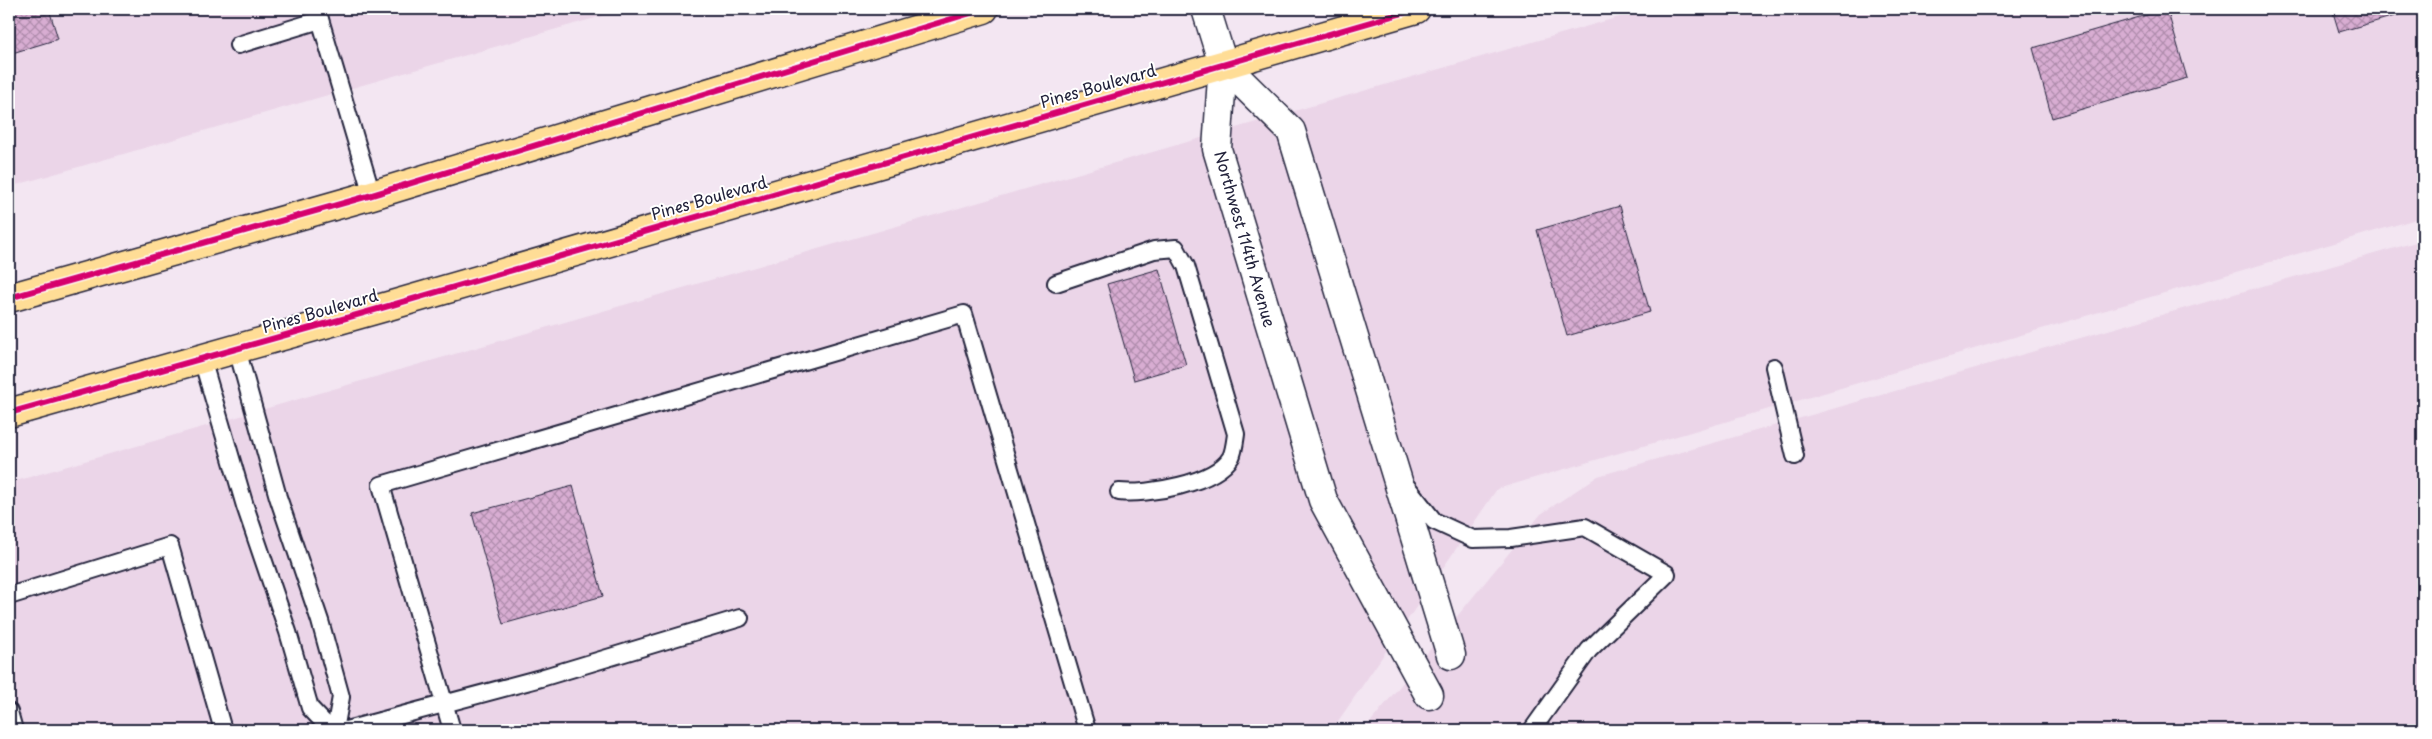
<svg xmlns="http://www.w3.org/2000/svg" width="2432" height="739" font-family="'Playpen Sans',sans-serif">
	<style>
		.built { fill: #ebd5e8 }
		.building { fill: url(#building-cross-hatch); stroke: #22223b }
		.lines { fill: none; stroke-linecap: round; stroke-linejoin: round }
		.lane-casing { stroke: #22223b; stroke-width: 20 }
		.street-casing { stroke: #22223b; stroke-width: 31 }
		.secondary-casing { stroke: #22223b; stroke-width: 31 }
		.highway-casing { stroke: #22223b; stroke-width: 31 }
		.lane { stroke: #fff; stroke-width: 16 }
		.street { stroke: #fff; stroke-width: 28 }
		.secondary { stroke: #fff; stroke-width: 28 }
		.highway { stroke: #ffdd96; stroke-width: 28 }
		.cycleway-casing { stroke: #fff; stroke-width: 9 }
		.cycleway { stroke: #d6006c; stroke-width: 6 }
		.labels { text-anchor: middle; stroke-width: 4; stroke-linejoin: round; paint-order: stroke }
		.street-label { font-size: 16px; fill: #22223b; stroke: #fff }
	</style>
	<defs>
		<pattern id="building-cross-hatch" width="8" height="8" patternUnits="userSpaceOnUse" patternTransform="scale(1.25)"><rect width="8" height="8" fill="#d8add2"/><path d="M0 0l8 8M0 8l8-8" fill="none" stroke="#af8cac"/></pattern>
	</defs>
	<rect width="100%" height="100%" fill="#f3e6f2"/>
	<filter id="ink" filterUnits="userSpaceOnUse"><feTurbulence type="fractalNoise" baseFrequency=".02" numOctaves="2"/><feDisplacementMap in="SourceGraphic" scale="10" xChannelSelector="R" yChannelSelector="G"/><feConvolveMatrix kernelMatrix="1 2 1 2 8 2 1 2 1" color-interpolation-filters="sRGB"/></filter>
	<g filter="url(#ink)">
		<!-- built -->
		<g class="built">
			<path d="M9,9H626L9,187Z"/>
			<path d="M1647,9H2423V217L1497,489L1332,730H9V483Z"/>
			<path d="M2423,240V730H1364L1541,514L1598,476Z"/>
		</g>
		<!-- building -->
		<g class="building">
			<path d="M9,9H49L58,39L9,54Z"/>
			<path d="M2167,9L2187,78L2052,118L2033,48Z"/>
			<path d="M2332,9H2419L2339,32Z"/>
			<path d="M1620,206L1650,312L1567,336L1537,230Z"/>
			<path d="M1159,269L1186,365L1134,380L1107,284Z"/>
			<path d="M573,486L603,596L503,624L472,513Z"/>
		</g>
		<g class="lines">
			<!-- lane casing -->
			<g class="lane-casing">
				<g id="lane">
					<path d="M317,9L372,195"/>
					<path d="M238,45L320,20"/>
					<path d="M1056,283L1154,250L1176,248L1186,266L1236,434C1235,441 1234,451 1231,457C1215,484 1147,495 1119,492"/>
					<path d="M237,349L278,497L320,621L341,697L335,730"/>
					<path d="M202,359L245,506L288,632L310,708L331,730"/>
					<path d="M1774,367L1795,456"/>
					<path d="M1404,483L1434,521L1473,539L1511,538L1585,527L1667,574L1589,650L1532,730"/>
					<path d="M9,596L170,546L223,730"/>
					<path d="M9,712L14,730"/>
					<path d="M346,730L541,678L740,618"/>
					<path d="M452,730L381,485L964,314L1087,730"/>
				</g>
			</g>
			<!-- street casing -->
			<g class="street-casing">
				<g id="street">
					<path d="M1223,64L1217,149L1323,500L1429,695"/>
					<path d="M1223,64L1291,131L1451,655"/>
				</g>
			</g>
			<!-- secondary casing -->
			<g class="secondary-casing">
				<path id="secondary" d="M1206,9L1223,64"/>
			</g>
			<!-- highway casing -->
			<g class="highway-casing">
				<g id="highway">
					<path d="M9,298L372,195L984,9"/>
					<path d="M9,413L392,305L1416,9"/>
				</g>
			</g>
			<!-- lane -->
			<use href="#lane" class="lane"/>
			<!-- street -->
			<use href="#street" class="street"/>
			<!-- secondary -->
			<use href="#secondary" class="secondary"/>
			<!-- highway -->
			<use href="#highway" class="highway"/>
			<!-- cycleway casing -->
			<g class="cycleway-casing">
				<g id="cycleway">
					<path d="M9,298L372,195L984,9"/>
					<path d="M9,413L392,305L1416,9"/>
				</g>
			</g>
			<!-- cycleway -->
			<use href="#cycleway" class="cycleway"/>
		</g>
	</g>
	<g class="labels">
		<!-- street labels -->
		<g class="street-label">
			<text transform="translate(1098 86) rotate(-16)" y="6">Pines Boulevard</text>
			<text transform="translate(709 198) rotate(-16)" y="6">Pines Boulevard</text>
			<text transform="translate(1245 239) rotate(74)" y="6">Northwest 114th Avenue</text>
			<text transform="translate(320 311) rotate(-16)" y="6">Pines Boulevard</text>
		</g>
	</g>
	<!-- margin -->
	<rect width="2432" height="739" fill="none" stroke="#fff" stroke-width="30"/>
	<rect x="15" y="15" width="2402" height="709" fill="none" stroke="#22223b" stroke-width="2" filter="url(#ink)"/>
</svg>
